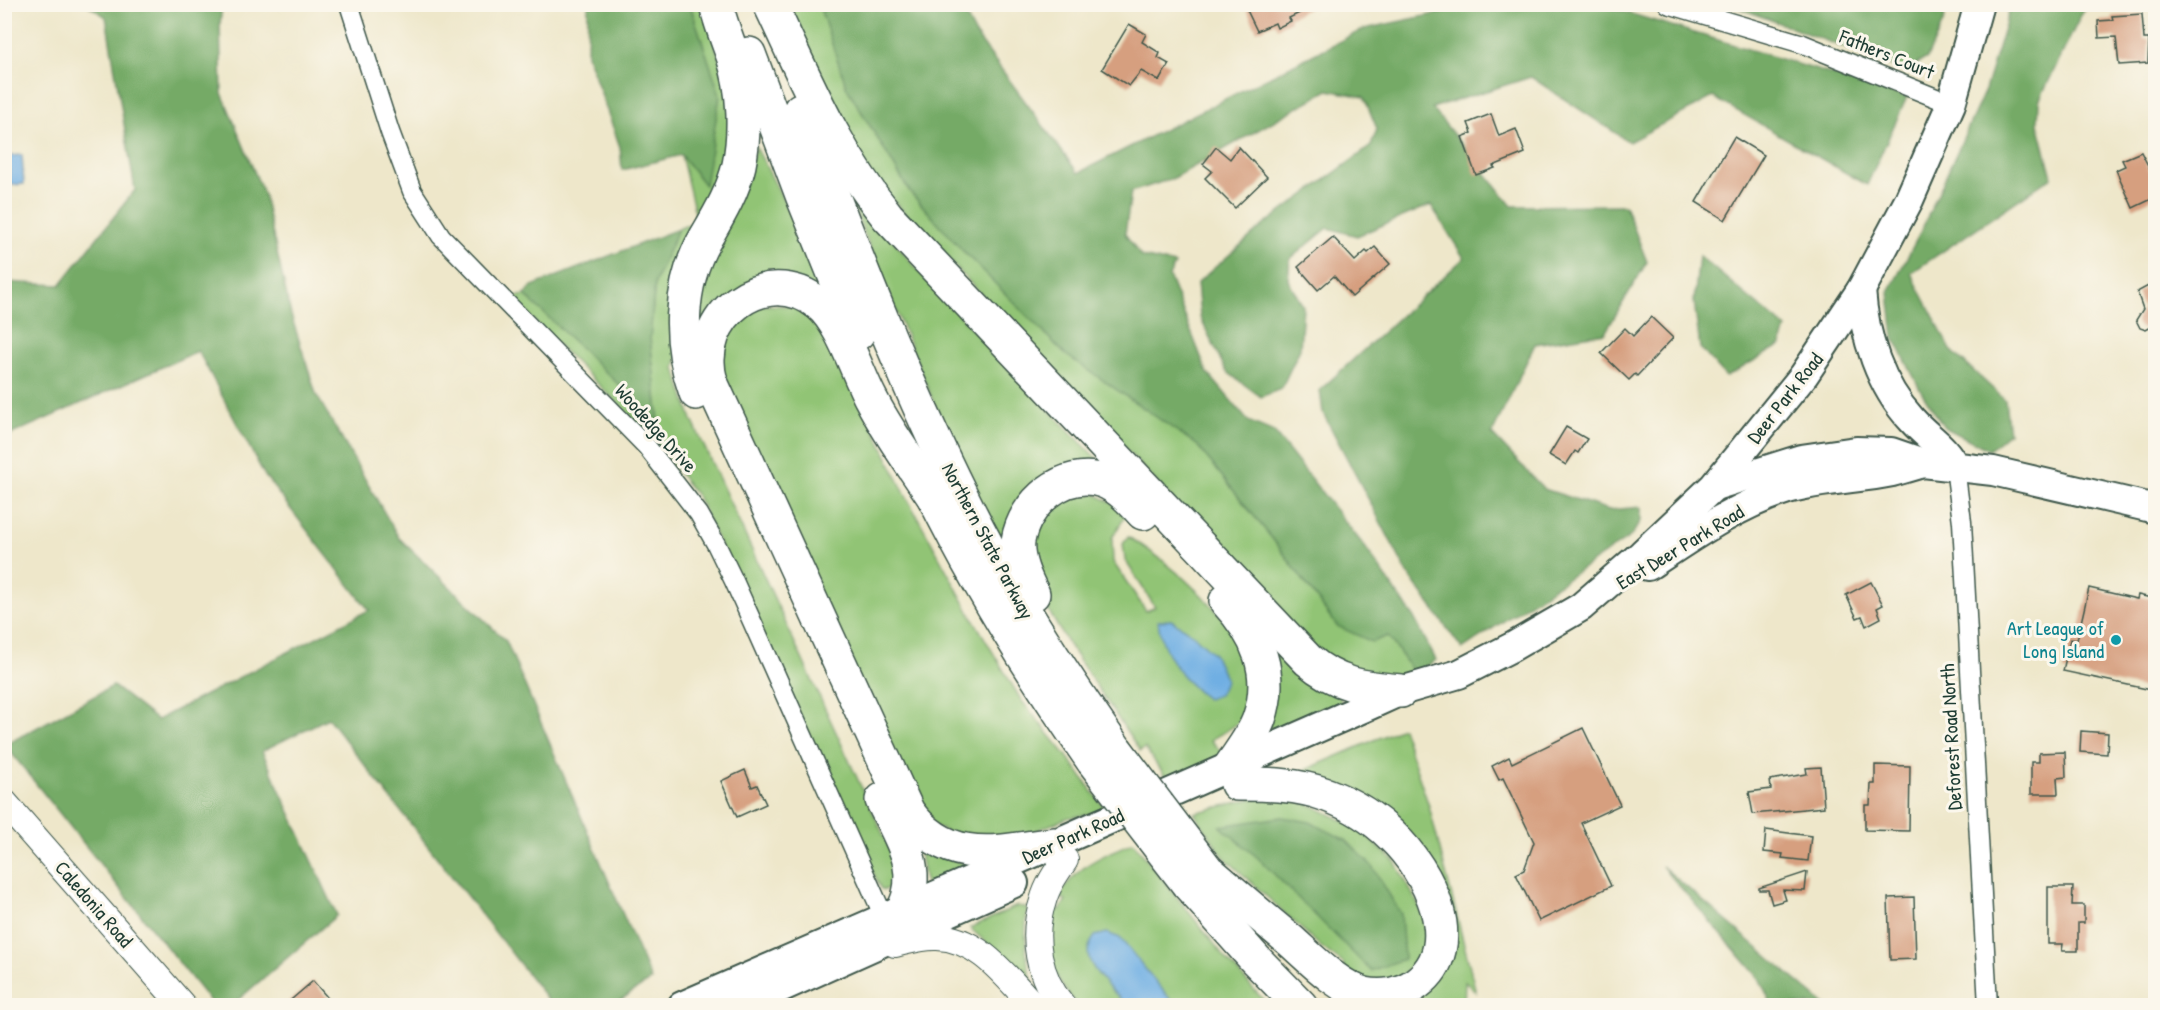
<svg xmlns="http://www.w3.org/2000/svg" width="2160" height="1010" font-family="'Patrick Hand',sans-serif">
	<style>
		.green { fill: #91c474; stroke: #588054; stroke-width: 1.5 }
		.forest { fill: #74aa66; stroke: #4a744d; stroke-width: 1.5 }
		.water { fill: #6fafe3; stroke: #47768c; stroke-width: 1.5 }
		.building { fill: #d69f7f }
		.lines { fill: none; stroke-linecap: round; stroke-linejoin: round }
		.street-casing { stroke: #3e564a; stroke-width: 21 }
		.secondary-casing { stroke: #3e564a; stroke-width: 28 }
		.primary-casing { stroke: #3e564a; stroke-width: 32 }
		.highway-casing { stroke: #3e564a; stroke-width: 36 }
		.street { stroke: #fff; stroke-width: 18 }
		.secondary { stroke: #fff; stroke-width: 26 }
		.primary { stroke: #fff; stroke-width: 28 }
		.highway { stroke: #fff; stroke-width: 33 }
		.highway-bridge-casing { stroke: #3e564a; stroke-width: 36; stroke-linecap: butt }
		.highway-bridge { stroke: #fff; stroke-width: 33 }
		.culture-dot { fill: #0f9aa8; stroke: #fbf7ec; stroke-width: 2 }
		.labels { text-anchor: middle; stroke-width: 6; stroke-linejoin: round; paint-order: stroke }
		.street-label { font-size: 20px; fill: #1f3d34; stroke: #fbf7ec }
		.culture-label { font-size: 20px; fill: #0d838f; stroke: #fbf7ec; text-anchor: end }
	</style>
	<rect width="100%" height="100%" fill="#fbf7ec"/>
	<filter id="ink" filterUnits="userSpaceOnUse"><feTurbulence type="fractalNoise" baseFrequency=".0167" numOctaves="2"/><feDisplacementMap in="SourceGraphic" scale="12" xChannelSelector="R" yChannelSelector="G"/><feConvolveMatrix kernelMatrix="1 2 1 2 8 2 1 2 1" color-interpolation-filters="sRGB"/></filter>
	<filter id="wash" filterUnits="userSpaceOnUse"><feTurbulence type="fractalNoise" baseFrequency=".008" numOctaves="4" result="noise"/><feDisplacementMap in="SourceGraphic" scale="24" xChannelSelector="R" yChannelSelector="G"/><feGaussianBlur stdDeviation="1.35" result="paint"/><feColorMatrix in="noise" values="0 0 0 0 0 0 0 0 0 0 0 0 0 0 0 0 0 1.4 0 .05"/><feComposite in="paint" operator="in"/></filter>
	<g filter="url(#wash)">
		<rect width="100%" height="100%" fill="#eee7ca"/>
		<!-- green -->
		<g class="green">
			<path d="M690,5H704L729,93V149L675,368L692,420L900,871L895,883L885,890L881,889L698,498L651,436L510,298L525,295L659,422L650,338L655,282L678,229L697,221L681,155L704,184L720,96Z"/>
			<path d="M788,5H819L847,88L910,192L964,252L1065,354L1197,445L1279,547L1337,626L1388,636L1415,674L1386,681L1332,670L862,167Z"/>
			<path d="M756,147L795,222L825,294L796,286L706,325L688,324Z"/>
			<path d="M842,179L922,275L1030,391L1108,470L1007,534L996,535L966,481Z"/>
			<path d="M761,305L797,306L827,330L905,494L972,617L1021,700L1066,755L1106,810L1101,812L1067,818L1004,844L974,847L920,818L715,381L731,323Z"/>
			<path d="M1095,494L1114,504L1126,515L1112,538L1113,562L1146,611L1155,607L1125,560L1123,544L1128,537C1168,559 1239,623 1252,667C1256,679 1249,710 1241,720C1234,728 1219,734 1211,740L1223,754L1170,783L1145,748L1140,751L1065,639L1036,589L1028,549L1035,519L1063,495Z"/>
			<path d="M1276,645L1340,697L1341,703L1270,740L1267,649Z"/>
			<path d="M1402,728L1429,806L1476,992L1465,982L1464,1005H1402L1442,901L1305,777L1303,771Z"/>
			<path d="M1263,796L1309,804L1358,828L1395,862L1423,913L1428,947L1390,989L1341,973L1344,964L1320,946L1223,856L1194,813Z"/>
			<path d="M1133,842L1227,960L1268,1005H1078C1059,986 1044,958 1048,930C1049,922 1053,914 1055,907L1060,910L1066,900L1059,897C1076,865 1102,856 1133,842Z"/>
			<path d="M918,843L968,866L927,884L925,881Z"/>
			<path d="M1017,906L1027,908C1024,943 1025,961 1036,994L1001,956L970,928Z"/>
		</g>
		<!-- forest -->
		<g class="forest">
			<path d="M88,5H222L220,25L222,93L264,195L291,315L316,394L399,538L506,641L651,980L613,1005H552L328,718L262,751L337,915L232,1005H213L5,745L113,686L157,720L369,610L265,476L198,351L5,437V282L60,285L135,190L106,17Z"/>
			<path d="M588,5H690L720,95L705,185L681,155L622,170L620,147L587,55Z"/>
			<path d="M819,5H960L976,35L1078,173L1364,29L1444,12L1459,5H1602L1907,97L1867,185L1713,97L1629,142L1531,77L1432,108L1512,206L1625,205L1647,262L1605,333L1535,344L1492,434L1544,489L1609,510L1641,507V521L1631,536L1462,649L1408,574L1323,413L1320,390L1464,258L1431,205L1357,236L1328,228L1290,259L1288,280L1303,306L1300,349L1281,389L1261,397L1226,371L1200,317L1197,283L1266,223L1371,146L1377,129L1364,97L1328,90L1174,178L1131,192L1125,234L1142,257L1175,264L1169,276L1207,372L1248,421L1274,432L1365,547L1413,616L1436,660L1415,674L1388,636L1372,642L1337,626L1279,547L1197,445L1065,354L964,252L910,192L847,88Z"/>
			<path d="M1731,5H1941L1945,18L1927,58L1906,71Z"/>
			<path d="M2011,5H2086L2039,101L2038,123L2052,177L1911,273L1951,350L2005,400L2009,433L1989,450L1944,427L1922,393L1894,338L1889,292L1921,231L1985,90Z"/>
			<path d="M678,229L655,282L650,338L659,423L525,295L532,286Z"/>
			<path d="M1699,256L1786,328L1781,345L1726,377L1700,348L1694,301Z"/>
			<path d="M1282,817L1310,822L1346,840L1372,866L1401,914L1404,959L1371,971L1258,858L1220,826Z"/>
			<path d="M1662,866L1825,1005H1772L1759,978Z"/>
		</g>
		<!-- water -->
		<g class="water">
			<path d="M22,155L24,184L10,185L8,156Z"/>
			<path d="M1171,620L1191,633L1214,654L1226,680L1219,695L1207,699C1182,680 1161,652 1158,621Z"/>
			<path d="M1107,933L1120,938L1175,1005C1162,1006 1145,1009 1132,1006C1120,1002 1092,970 1089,958C1086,949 1091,942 1095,936Z"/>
		</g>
		<g id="blocks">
			<!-- building -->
			<g class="building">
				<path d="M1244,4H1318L1289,18L1291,21L1277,28L1275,23L1257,31Z"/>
				<path d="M2142,14L2144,39H2149L2148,63L2119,65L2116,37L2099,38L2098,21L2113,20L2112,16Z"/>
				<path d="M1129,24L1146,34L1142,42L1160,53L1158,58L1169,64L1159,81L1141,71L1129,86L1102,69Z"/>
				<path d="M1491,114L1499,136L1516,129L1525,153L1493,166L1495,168L1476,175L1462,137L1472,133L1468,123Z"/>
				<path d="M1734,137L1764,155L1725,220L1696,202Z"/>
				<path d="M1216,147L1230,159L1239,147L1267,177L1235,208L1205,178L1212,171L1203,164Z"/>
				<path d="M2141,152L2156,181V197L2133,208L2116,170L2125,166L2122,160Z"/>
				<path d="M1333,237L1355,261L1366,251L1368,253L1375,247L1390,264L1352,297L1334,276L1318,290L1298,267Z"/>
				<path d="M2150,285L2153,292L2156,287V331L2153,326L2146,330L2140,328L2136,320L2143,309L2137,292Z"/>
				<path d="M1651,317L1673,338L1637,376L1635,374L1629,380L1601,353L1625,328L1633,336Z"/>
				<path d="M1566,427L1587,439L1578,453L1575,451L1566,465L1549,455Z"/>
				<path d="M1871,582L1883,605L1877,608L1881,618L1866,626L1862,616L1857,618L1846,595Z"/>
				<path d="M2089,588L2137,599L2138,595L2156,599V691L2063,671L2070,639L2077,640Z"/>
				<path d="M1583,728L1620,805L1581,823L1611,886L1539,921L1516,874L1524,870L1534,842L1503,778L1499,780L1492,766L1509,757L1512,763Z"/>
				<path d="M2081,731L2108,733L2107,754L2080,752Z"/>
				<path d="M2065,752L2066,777L2057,778L2058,794H2031V762H2039V753Z"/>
				<path d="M1875,765L1910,766L1909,831L1865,830V805H1870L1871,784H1875Z"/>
				<path d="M1821,767L1824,807L1753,814L1749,792L1771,789L1770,780L1807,774L1806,768Z"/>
				<path d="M745,770L752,787L757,785L766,804L737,817L721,781Z"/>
				<path d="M1766,830L1811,836L1808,861L1782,858L1783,854L1764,852Z"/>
				<path d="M1807,872L1805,891L1783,890L1786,900L1772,904L1768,890H1759V888Z"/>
				<path d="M2048,887H2073L2072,905H2084V923H2078V951H2062L2063,944H2048Z"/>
				<path d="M1914,897L1916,959L1890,960L1888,898Z"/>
				<path d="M313,981L334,1005H285Z"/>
			</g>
		</g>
	</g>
	<g filter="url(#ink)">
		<use href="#blocks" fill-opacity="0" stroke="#3e564a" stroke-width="1.5"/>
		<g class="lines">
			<!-- street casing -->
			<g class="street-casing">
				<g id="street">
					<path d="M349,4L390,132L412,191L441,236L647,447L699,514L716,544L734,581L884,917"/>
					<path d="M1668,4L1803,44L1951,104"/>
					<path d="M1955,467L1962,522L1988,1006"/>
				</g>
			</g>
			<!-- secondary casing -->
			<g class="secondary-casing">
				<g id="secondary">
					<path d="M4,802L183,1006"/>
					<path d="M895,944C909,941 923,936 937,937C979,938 1007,978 1034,1006"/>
					<path d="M1063,1006C1038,978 1031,936 1043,901C1047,886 1056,873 1065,860"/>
				</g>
			</g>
			<!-- primary casing -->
			<g class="primary-casing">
				<g id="primary">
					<path d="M1861,290C1864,336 1880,386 1912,420C1928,438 1944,445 1955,467"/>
					<path d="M1715,486L1801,459L1856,451L1891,452L1923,463L1993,471L2156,509"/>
					<path d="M1648,566C1693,536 1737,505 1788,489C1822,479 1858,479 1892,472C1903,469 1913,466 1923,463"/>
					<path d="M682,1006L1054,844L1370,705L1401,691L1459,674L1512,647L1581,607L1642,554L1713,487L1804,375L1861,290L1909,200L1951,104L1979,4"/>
					<path d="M740,1006L1014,883"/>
				</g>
			</g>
			<!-- highway casing -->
			<g class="highway-casing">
				<g id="highway">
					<path d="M770,4C805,78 836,154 888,217L1308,660C1337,685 1364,688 1401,691"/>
					<path d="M749,54L802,195L858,333"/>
					<path d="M800,110C850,241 900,373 963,499C1006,587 1060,670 1116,750"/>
					<path d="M696,393C678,343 678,286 705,239C719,215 733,192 739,165C746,130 744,90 733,56C727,39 720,22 716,4"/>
					<path d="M926,481C973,579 1031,672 1093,761"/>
					<path d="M935,499C913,466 889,434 871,399C857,373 842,322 819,304C766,261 692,316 711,382L908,812C948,866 996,852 1054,844"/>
					<path d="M1033,594C1025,579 1016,559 1018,541C1024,503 1064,468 1103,481C1119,487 1132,501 1143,513"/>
					<path d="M1226,601C1257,634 1275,673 1259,719C1253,736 1240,752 1230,767"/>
					<path d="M882,800C900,838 923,867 904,909"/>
					<path d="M1207,870C1235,894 1263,918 1291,941C1310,958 1339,988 1365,994C1382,998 1403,994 1417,983C1467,946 1428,870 1392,836C1374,818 1351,804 1327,795C1298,784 1267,784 1237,784"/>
					<path d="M1188,884L1255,959L1301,1006"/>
				</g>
			</g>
			<!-- street -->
			<use href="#street" class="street"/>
			<!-- secondary -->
			<use href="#secondary" class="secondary"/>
			<!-- primary -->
			<use href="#primary" class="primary"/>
			<!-- highway -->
			<use href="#highway" class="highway"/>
			<!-- highway-bridge casing -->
			<g class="highway-bridge-casing">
				<g id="highway-bridge">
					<path d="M1116,750L1207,870"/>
					<path d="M1093,761L1188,884"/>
				</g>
			</g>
			<!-- highway-bridge -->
			<use href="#highway-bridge" class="highway-bridge"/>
		</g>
	</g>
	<!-- markers -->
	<circle class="culture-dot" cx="2116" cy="640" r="6"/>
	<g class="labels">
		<!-- street labels -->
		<g class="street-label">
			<text transform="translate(1887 54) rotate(22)" y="7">Fathers Court</text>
			<text transform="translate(1785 398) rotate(-52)" y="7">Deer Park Road</text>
			<text transform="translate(656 428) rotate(48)" y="7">Woodedge Drive</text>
			<text transform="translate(988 541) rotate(62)" y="7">Northern State Parkway</text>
			<text transform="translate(1680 547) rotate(-31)" y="7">East Deer Park Road</text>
			<text transform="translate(1951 737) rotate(-93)" y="7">Deforest Road North</text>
			<text transform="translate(1073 836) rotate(-24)" y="7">Deer Park Road</text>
			<text transform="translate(94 904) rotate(49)" y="7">Caledonia Road</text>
		</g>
		<!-- culture labels -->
		<g class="culture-label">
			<text x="2104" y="635">Art League of<tspan x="2104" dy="23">Long Island</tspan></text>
		</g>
	</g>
	<!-- margin -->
	<rect width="2160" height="1010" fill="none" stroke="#fbf7ec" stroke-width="24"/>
</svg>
